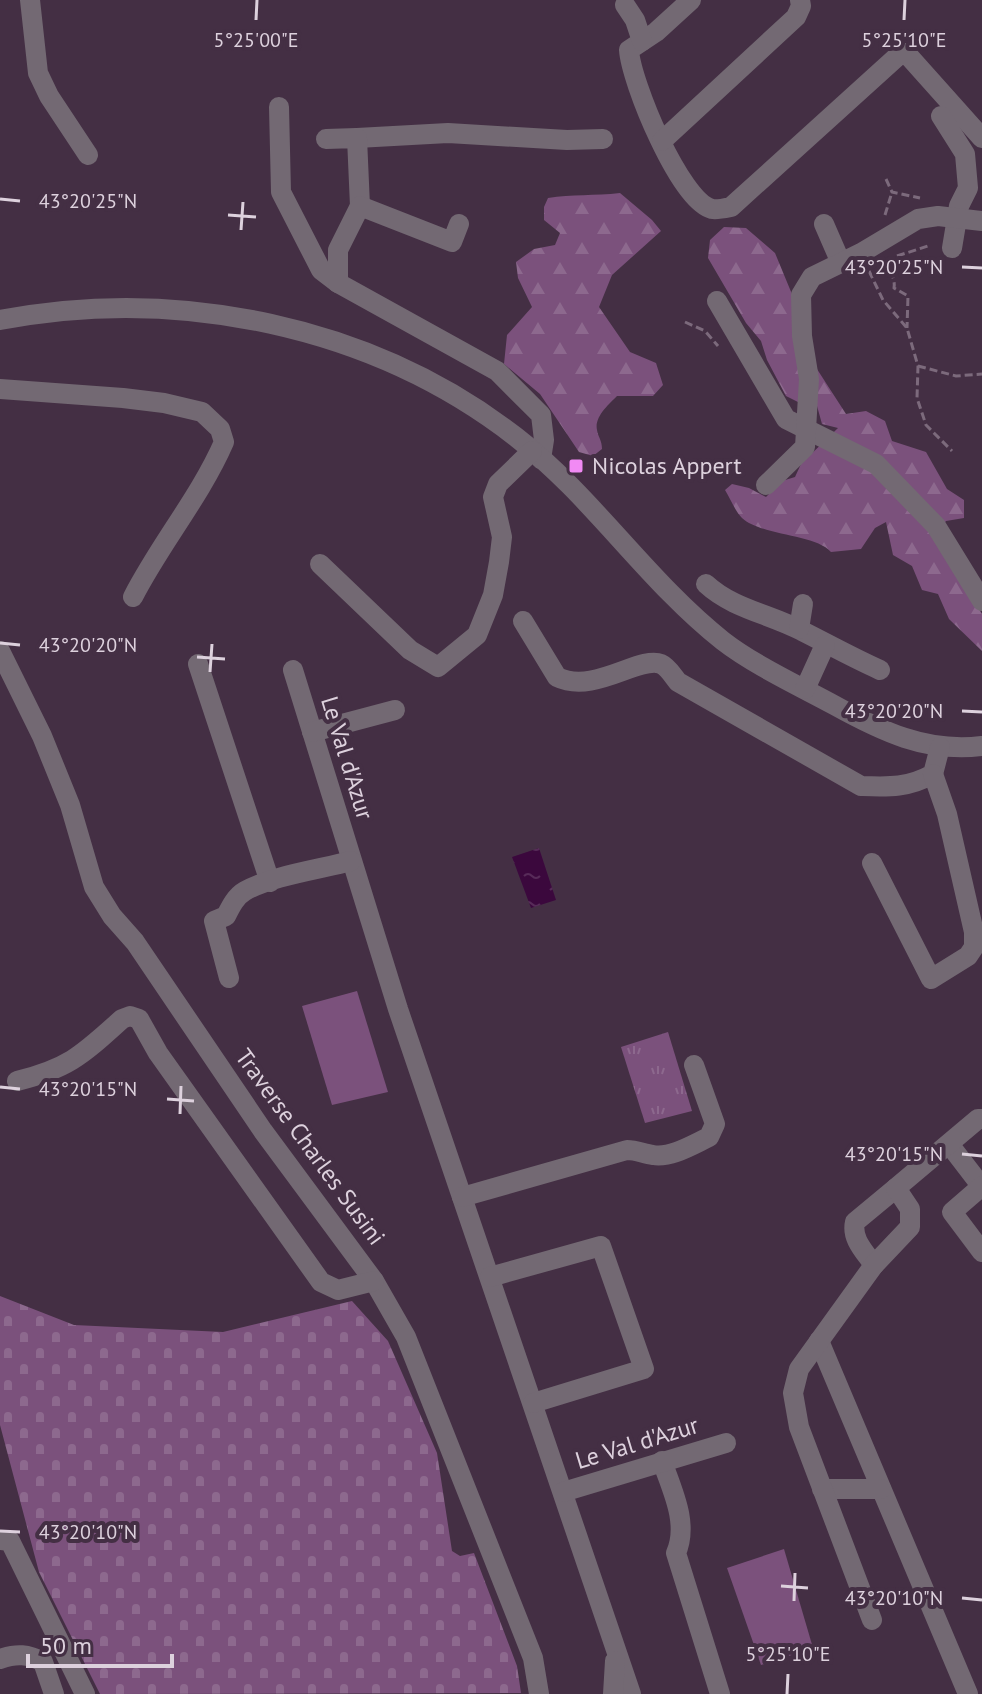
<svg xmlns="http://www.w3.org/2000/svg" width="982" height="1694" font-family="'PT Sans',sans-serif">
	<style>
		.grass { fill: url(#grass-tufts) }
		.forest { fill: url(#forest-firs) }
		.cemetery { fill: url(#cemetery-stones) }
		.pitch { fill: #7b517c }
		.water { fill: url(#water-ripples) }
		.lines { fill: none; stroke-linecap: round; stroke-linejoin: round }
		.path { stroke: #7c6a7c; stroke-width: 3; stroke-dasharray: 8 4; stroke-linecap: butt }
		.minor { stroke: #736973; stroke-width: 20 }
		.ticks { fill: none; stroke: #ddd1dd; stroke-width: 3 }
		.poi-dot { fill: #f18af4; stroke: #442f44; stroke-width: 3 }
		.labels { text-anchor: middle; stroke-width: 8; stroke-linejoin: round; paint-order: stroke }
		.poi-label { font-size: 24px; fill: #ddd1dd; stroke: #442f44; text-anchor: start }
		.street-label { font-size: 24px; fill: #ddd1dd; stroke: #442f44 }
		.ticks-label { font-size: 20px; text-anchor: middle; fill: #ddd1dd; stroke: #442f44; stroke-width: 8; stroke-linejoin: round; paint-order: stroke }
	</style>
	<defs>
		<pattern id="grass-tufts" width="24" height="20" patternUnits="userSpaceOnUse" patternTransform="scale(2)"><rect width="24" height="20" fill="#7b517c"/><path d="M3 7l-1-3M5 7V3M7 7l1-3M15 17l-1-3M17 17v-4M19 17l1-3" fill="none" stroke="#8d698e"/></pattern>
		<pattern id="forest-firs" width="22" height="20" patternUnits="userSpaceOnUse" patternTransform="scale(2)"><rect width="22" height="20" fill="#7b517c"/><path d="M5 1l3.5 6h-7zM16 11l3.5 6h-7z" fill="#8d698e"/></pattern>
		<pattern id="cemetery-stones" width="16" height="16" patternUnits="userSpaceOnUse" patternTransform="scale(2)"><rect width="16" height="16" fill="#7b517c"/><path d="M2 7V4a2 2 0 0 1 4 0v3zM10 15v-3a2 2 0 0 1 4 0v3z" fill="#8d698e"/></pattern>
		<pattern id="water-ripples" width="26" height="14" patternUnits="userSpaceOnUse" patternTransform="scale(2)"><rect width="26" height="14" fill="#3b083d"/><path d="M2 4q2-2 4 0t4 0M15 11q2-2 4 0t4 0" fill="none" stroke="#572b59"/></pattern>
	</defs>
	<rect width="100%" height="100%" fill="#442f44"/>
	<!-- grass -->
	<path class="grass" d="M668,1032L692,1111L645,1123L621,1047Z"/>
	<!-- forest -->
	<g class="forest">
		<path d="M620,193L652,220L661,231L612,275L599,307L630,352L656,363L663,385L653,396H617C609,404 594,417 597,430C598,437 602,440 602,449L593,456L579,452L540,394L504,364L507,335L532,307L518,278L516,262L534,249L555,245L560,233L544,220V207L548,198C572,194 595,196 620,193Z"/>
		<path d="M724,227L746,228L775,253L794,299L815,366L846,414L866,411L885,421L892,441L926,452L947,489L964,500V518L946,521L935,535L982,614V651L949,619L938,594L922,590L912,566L893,555L886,522L875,528L861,549L831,552C815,534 762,536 742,518C735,511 730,498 725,490L732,484L749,488L766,497L782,481L795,477L801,464L838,428L822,424L814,395L798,402L786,396L767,360L761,341L746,323L708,258L710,240Z"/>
	</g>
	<!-- cemetery -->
	<path class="cemetery" d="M0,1296L74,1325L223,1332L352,1301L388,1341L437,1453L452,1551L460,1556L474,1553L517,1666L521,1693L100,1694L39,1572L0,1425Z"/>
	<!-- pitch -->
	<g class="pitch">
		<path d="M357,991L388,1092L332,1105L302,1006Z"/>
		<path d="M784,1549L813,1648L761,1665L727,1568Z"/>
	</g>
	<!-- water -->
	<path class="water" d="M539,848L556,900L531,908L512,857Z"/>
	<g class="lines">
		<!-- path -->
		<g class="path">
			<path d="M886,179L892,192L920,198"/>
			<path d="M885,215L892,192"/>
			<path d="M897,256L931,245"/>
			<path d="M889,259C887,270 896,277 894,288L908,296L907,328"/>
			<path d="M869,271L883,300L907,328L918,366L917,398L926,425L952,451"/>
			<path d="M685,322L705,331L718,346"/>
			<path d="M918,366L956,376L982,374"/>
		</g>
		<!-- minor -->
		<g class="minor">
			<path d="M30,0L38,73L49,96L88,155"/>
			<path d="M691,0L656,32L629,50C631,82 680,201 712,209C717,210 726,208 731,207L900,54L906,53L982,138"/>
			<path d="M625,5L635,20L642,41"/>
			<path d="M279,107L281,192L321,270L338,283"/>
			<path d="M941,116L965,154L968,188L959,206L952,248"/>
			<path d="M357,138L448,133L567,140L603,139"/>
			<path d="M326,139L357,138L360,206"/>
			<path d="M662,141L796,17L801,6L800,0"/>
			<path d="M459,224L452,242L360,206L338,250V283L497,371L541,415L544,440L541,459"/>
			<path d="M824,224L841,263"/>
			<path d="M717,301L786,419L876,464L936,526L982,601"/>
			<path d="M0,320C177,286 372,325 516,437C593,497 647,581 723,641C754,665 799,686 834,705C881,731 926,753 982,746"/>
			<path d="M0,389L123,398L164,403L202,412L220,429L224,442C200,497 160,544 133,597"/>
			<path d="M766,485L805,447L809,379L802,336L801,295L812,277L861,253L918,219L938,216L982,221"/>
			<path d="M320,564L410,650L438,667L477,635L493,595L499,562L502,537L493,497L498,484L532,451"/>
			<path d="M706,584C733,609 770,614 802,631C828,644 853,658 880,670"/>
			<path d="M523,621L557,677C594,695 640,655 661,664C668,667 673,676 678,682L861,786C889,787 908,788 933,774L940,747"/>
			<path d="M799,629L803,604"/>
			<path d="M0,651L42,736L70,805L94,887L112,916L135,942L263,1131L374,1281L406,1337L533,1658L539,1694"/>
			<path d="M198,664L270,882"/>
			<path d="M293,670L398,1009L631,1694"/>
			<path d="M805,689L825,645"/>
			<path d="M312,732L395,710"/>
			<path d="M872,863L931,979L968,956L974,947V932L947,814L933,774"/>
			<path d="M229,978L214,921L226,916C231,906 236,896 245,891C271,876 321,869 351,861"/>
			<path d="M17,1081C70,1068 83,1054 122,1019L130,1016L139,1019L158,1053L321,1282L338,1290L374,1281"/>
			<path d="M949,1144L982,1187"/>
			<path d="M982,1186L952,1212L982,1252"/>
			<path d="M462,1197L627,1150C637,1150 644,1154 653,1155C671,1158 692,1145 709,1137L715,1124L694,1065"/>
			<path d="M874,1265C865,1252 851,1239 855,1222L896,1188"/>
			<path d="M490,1277L601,1246L644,1369L533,1403"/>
			<path d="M819,1341L968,1694"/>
			<path d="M662,1461C672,1490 689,1523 676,1553L720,1694"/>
			<path d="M822,1489H881"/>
			<path d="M563,1492L726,1443"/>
			<path d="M0,1540L10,1541L85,1694"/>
			<path d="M872,1620L799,1427L793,1393L799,1369L874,1265L910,1227V1209L896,1188L978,1119H982"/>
			<path d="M0,1659C17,1653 28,1654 43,1662L54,1694"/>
			<path d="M613,1694L615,1661"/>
		</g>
	</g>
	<!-- ticks -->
	<path class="ticks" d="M256,20L257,0M904,20L905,0M0,199L20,201M228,215L256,217M241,230L243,202M962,267L982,268M0,643L20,645M197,657L225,659M210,672L212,644M962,711L982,712M0,1087L20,1089M167,1099L194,1101M180,1114L181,1086M962,1154L982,1156M0,1531L20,1532M781,1586L808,1588M962,1598L982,1600M794,1601L795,1573M787,1694L788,1674"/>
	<!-- markers -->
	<rect class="poi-dot" x="568" y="458" width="16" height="16" rx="4"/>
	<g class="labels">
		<!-- poi labels -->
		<g class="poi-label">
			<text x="592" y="474">Nicolas Appert</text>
		</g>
		<!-- street labels -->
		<g class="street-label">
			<text transform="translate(347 758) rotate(73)" y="8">Le Val d'Azur</text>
			<text transform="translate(310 1147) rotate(54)" y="8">Traverse Charles Susini</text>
			<text transform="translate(637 1443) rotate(-17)" y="8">Le Val d'Azur</text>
		</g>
	</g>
	<g class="ticks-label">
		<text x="256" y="47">5°25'00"E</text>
		<text x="904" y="47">5°25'10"E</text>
		<text x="88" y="208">43°20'25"N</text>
		<text x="894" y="274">43°20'25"N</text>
		<text x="88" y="652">43°20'20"N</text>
		<text x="894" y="718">43°20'20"N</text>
		<text x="88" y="1096">43°20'15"N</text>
		<text x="894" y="1161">43°20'15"N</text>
		<text x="88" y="1539">43°20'10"N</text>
		<text x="894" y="1605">43°20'10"N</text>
		<text x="788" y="1661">5°25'10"E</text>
	</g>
	<!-- scale -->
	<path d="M28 1654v12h144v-12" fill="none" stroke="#ddd1dd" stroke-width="4"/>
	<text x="40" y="1654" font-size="24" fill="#ddd1dd" stroke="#442f44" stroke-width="6" paint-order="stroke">50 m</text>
</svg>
